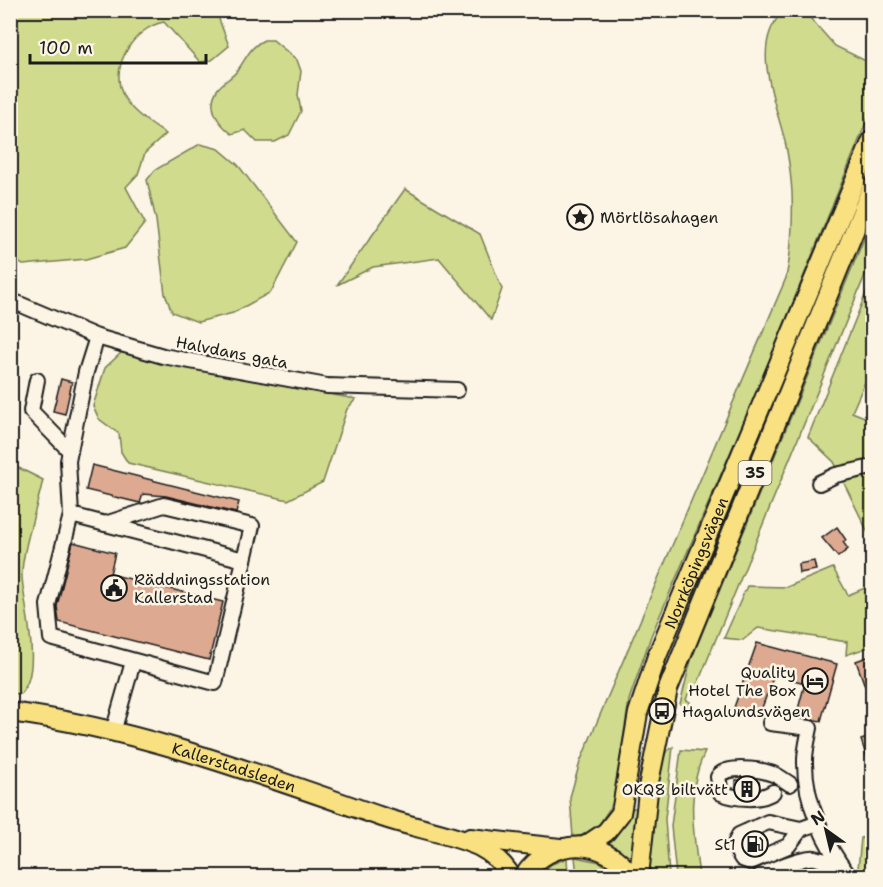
<svg xmlns="http://www.w3.org/2000/svg" width="883" height="887" font-family="'Shantell Sans',sans-serif">
	<style>
		.green { fill: #d0db8e; stroke: #767c55; stroke-width: 1.5 }
		.building { fill: #ddaa91; stroke: #1c1c1c; stroke-width: 1.5 }
		.lines { fill: none; stroke-linecap: round; stroke-linejoin: round }
		.minor-tunnel { stroke: #dad4c7; stroke-width: 14; stroke-dasharray: 14 7; stroke-linecap: butt }
		.minor-casing { stroke: #1c1c1c; stroke-width: 18 }
		.major-casing { stroke: #1c1c1c; stroke-width: 22 }
		.minor { stroke: #fcf5e5; stroke-width: 14 }
		.major { stroke: #f9e181; stroke-width: 18 }
		.labels { text-anchor: middle; stroke-width: 5; stroke-linejoin: round; paint-order: stroke }
		.shield { fill: #fcf5e5; stroke: #5f5d58; stroke-width: 1.5 }
		.shield-label { font-size: 15px; font-weight: bold; fill: #1c1c1c }
		.poi-label { font-size: 16px; fill: #1c1c1c; stroke: #fcf5e5; text-anchor: start }
		.street-label { font-size: 16px; fill: #1c1c1c; stroke: #fcf5e5 }
	</style>
	<rect width="100%" height="100%" fill="#fcf5e5"/>
	<filter id="ink" filterUnits="userSpaceOnUse"><feTurbulence type="fractalNoise" baseFrequency=".0167" numOctaves="2"/><feDisplacementMap in="SourceGraphic" scale="12" xChannelSelector="R" yChannelSelector="G"/><feConvolveMatrix kernelMatrix="1 2 1 2 8 2 1 2 1" color-interpolation-filters="sRGB"/></filter>
	<g filter="url(#ink)">
		<!-- green -->
		<g class="green">
			<path d="M11,10L216,11L229,46L212,60L200,62L164,22C135,27 110,65 122,93C129,111 151,124 166,134L145,153L138,174L126,187L145,223L125,248L86,259L23,265L11,257Z"/>
			<path d="M784,11H804L835,46L872,64V108L757,391L651,636L629,700L614,802L598,826L584,835L573,837L570,797L580,762L786,278C792,250 793,221 792,192C791,177 789,161 786,146C778,107 747,44 784,11Z"/>
			<path d="M264,40H273L297,60L301,71L298,95L301,111L289,135L275,142H257L245,130L232,134C219,124 206,108 217,90C221,83 232,78 237,71C247,58 249,47 264,40Z"/>
			<path d="M200,144L219,149L238,165L297,242L271,292L233,313L198,322L172,312L165,294L156,220L147,180L155,170Z"/>
			<path d="M405,189L480,234L502,289L491,320L439,258L373,267L337,285Z"/>
			<path d="M872,219V258L693,695L688,694L686,700L690,702L687,709L680,704L691,660Z"/>
			<path d="M872,278V366L852,412L872,420V464L838,470L834,462L808,437Z"/>
			<path d="M122,352L165,364L356,399L347,409L323,482L288,500L128,463L121,452L119,434L99,419L93,406L105,368Z"/>
			<path d="M11,464L43,480C38,503 21,555 22,576C23,604 44,672 20,694L10,693Z"/>
			<path d="M872,473V541L842,479Z"/>
			<path d="M833,568L848,595L872,585V646L846,655L847,642L758,628L743,640L724,638L747,586L787,587Z"/>
			<path d="M673,747L665,819L669,876H648L660,765L667,751Z"/>
			<path d="M681,750L705,752C685,792 694,834 699,876H676L671,826Z"/>
			<path d="M633,808H636L631,863L606,844L626,823Z"/>
			<path d="M872,834V876H860L858,869L861,838Z"/>
			<path d="M575,857L600,862L617,876H577Z"/>
			<path d="M567,858L568,876H537L552,864Z"/>
		</g>
		<!-- building -->
		<g class="building">
			<path d="M61,379L72,382L65,414L53,411Z"/>
			<path d="M92,465L239,502L236,513L166,496L143,494L140,503L86,490Z"/>
			<path d="M837,527L846,540L843,542L848,549L838,557L822,538Z"/>
			<path d="M73,542L115,553L110,574L223,602L209,660L59,622L57,606Z"/>
			<path d="M814,561L816,570L799,573L798,564Z"/>
			<path d="M757,643L837,664L821,721L796,717L805,683L774,675L759,716L732,713Z"/>
			<path d="M873,655V684L865,686L856,661Z"/>
			<path d="M873,736V769L871,770L861,740Z"/>
			<path d="M736,780L759,782L758,788H736Z"/>
			<path d="M759,836L764,846L751,852L746,842Z"/>
		</g>
		<g class="lines">
			<!-- minor-tunnel -->
			<path class="minor-tunnel" d="M736,788L758,790"/>
			<!-- minor casing -->
			<g class="minor-casing">
				<g id="minor">
					<path d="M10,300L97,337L163,356L327,386L457,390"/>
					<path d="M37,380L31,411L70,451"/>
					<path d="M819,483L836,475L872,467"/>
					<path d="M71,515L244,560L215,683L51,638L48,605L71,515L68,461L86,372L97,337"/>
					<path d="M105,524L164,505L252,526L244,560"/>
					<path d="M770,723L810,728C808,738 805,750 805,760C804,801 825,845 849,876"/>
					<path d="M113,732L133,662"/>
					<path d="M773,792C760,801 736,799 721,793L718,777C725,765 760,769 773,774C779,776 785,781 790,784"/>
					<path d="M801,829L768,822L739,835L734,846L742,859L750,862L788,846L801,829L818,823"/>
					<path d="M760,876C770,870 804,856 815,858C824,860 827,863 838,862"/>
				</g>
			</g>
			<!-- major casing -->
			<g class="major-casing">
				<g id="major">
					<path id="s1" d="M10,712C139,729 261,775 382,817C414,828 448,833 478,846C492,853 503,863 511,876"/>
					<path d="M470,838L560,848"/>
					<path id="s2" d="M585,846L606,832L621,813L638,713L657,656L872,140"/>
					<path d="M524,876C549,837 606,836 631,876"/>
					<path d="M639,876L649,782L668,689L872,187"/>
				</g>
			</g>
			<!-- minor -->
			<use href="#minor" class="minor"/>
			<!-- major -->
			<use href="#major" class="major"/>
		</g>
	</g>
	<!-- icons -->
	<defs>
		<g id="sight-ring" transform="scale(1.35)"><circle r="9.5" fill="#fcf5e5" stroke="#1c1c1c" stroke-width="1.5"/><path d="M0-6L1.8-2.2L6-1.7L2.9 1.2L3.7 5.4L0 3.3L-3.7 5.4L-2.9 1.2L-6-1.7L-1.8-2.2Z" fill="#1c1c1c"/></g>
		<g id="civic-ring" transform="scale(1.35)"><circle r="9.5" fill="#fcf5e5" stroke="#1c1c1c" stroke-width="1.5"/><path d="M-.6-6.5H3V-4.5H.6V-3L4-1V1h2V6H-6V1h2V-1L-.6-3ZM-1.2 2.5V6h2.4V2.5Z" fill="#1c1c1c"/></g>
		<g id="hotel-ring" transform="scale(1.35)"><circle r="9.5" fill="#fcf5e5" stroke="#1c1c1c" stroke-width="1.5"/><path d="M-6-4.5h1.5V1H6V5H4.5V3h-9V5H-6ZM-4 0a1.8 1.8 0 1 1 3.6 0ZM.5 0V-2.5h3Q6-2.5 6 0Z" fill="#1c1c1c"/></g>
		<g id="bus-ring" transform="scale(1.35)"><circle r="9.5" fill="#fcf5e5" stroke="#1c1c1c" stroke-width="1.5"/><path d="M-5-6H5V4H4V6H2V4H-2V6H-4V4H-5ZM-3.5-4V0h7V-4ZM-3.5 1.2v1.5H-2V1.2ZM2 1.2v1.5H3.5V1.2Z" fill="#1c1c1c"/></g>
		<g id="building-ring" transform="scale(1.35)"><circle r="9.5" fill="#fcf5e5" stroke="#1c1c1c" stroke-width="1.5"/><path d="M-4-6H4V6H1V3H-1V6H-4ZM-2.5-4.3h1.7v1.8h-1.7ZM.8-4.3h1.7v1.8H.8ZM-2.5-1h1.7V.8h-1.7ZM.8-1h1.7V.8H.8Z" fill="#1c1c1c"/></g>
		<g id="fuel-ring" transform="scale(1.35)"><circle r="9.5" fill="#fcf5e5" stroke="#1c1c1c" stroke-width="1.5"/><path d="M-5.5-6h7V0h2V4h1.3V-2.5L3-4.5l.8-.8L6-3V5H2.5V1h-1V6h-7ZM-4.2-4.7v3.2H.2V-4.7Z" fill="#1c1c1c"/></g>
	</defs>
	<g fill-rule="evenodd">
		<use href="#sight-ring" x="580" y="217"/>
		<use href="#civic-ring" x="114" y="588"/>
		<use href="#hotel-ring" x="815" y="681"/>
		<use href="#bus-ring" x="662" y="711"/>
		<use href="#building-ring" x="747" y="789"/>
		<use href="#fuel-ring" x="755" y="844"/>
	</g>
	<g class="labels">
		<!-- shield labels -->
		<rect class="shield" x="738.5" y="461" width="33" height="24" rx="4.5"/>
		<g class="shield-label">
			<text x="755" y="478">35</text>
		</g>
		<!-- poi labels -->
		<g class="poi-label">
			<text x="600" y="223">Mörtlösahagen</text>
			<text x="134" y="585">Räddningsstation<tspan x="134" dy="18">Kallerstad</tspan></text>
			<text x="796" y="678" text-anchor="end">Quality<tspan x="796" dy="18">Hotel The Box</tspan></text>
			<text x="682" y="717">Hagalundsvägen</text>
			<text x="728" y="795" text-anchor="end">OKQ8 biltvätt</text>
			<text x="736" y="850" text-anchor="end">St1</text>
		</g>
		<!-- street labels -->
		<g class="street-label">
			<text transform="translate(232 352) rotate(11)" y="6">Halvdans gata</text>
			<text dy="6" stroke="none"><textPath href="#s2" startOffset="312">Norrköpingsvägen</textPath></text>
			<text dy="6" stroke="none"><textPath href="#s1" startOffset="231">Kallerstadsleden</textPath></text>
		</g>
	</g>
	<!-- margin -->
	<rect width="883" height="887" fill="none" stroke="#fcf5e5" stroke-width="36"/>
	<rect x="18" y="18" width="847" height="851" fill="none" stroke="#1c1c1c" stroke-width="2" filter="url(#ink)"/>
	<!-- north arrow -->
	<g transform="translate(826 830) rotate(326)" stroke="#fcf5e5" stroke-width="4.5" paint-order="stroke">
	<path d="M0-4.5L10 22L0 15L-10 22Z" fill="#1c1c1c"/>
	<text y="-9" font-size="16" font-weight="bold" text-anchor="middle" fill="#1c1c1c">N</text>
	</g>
	<!-- scale -->
	<path d="M30 54v9h176v-9" fill="none" stroke="#1c1c1c" stroke-width="3"/>
	<text x="39" y="54" font-size="18" fill="#1c1c1c" stroke="#fcf5e5" stroke-width="4.5" paint-order="stroke">100 m</text>
</svg>
